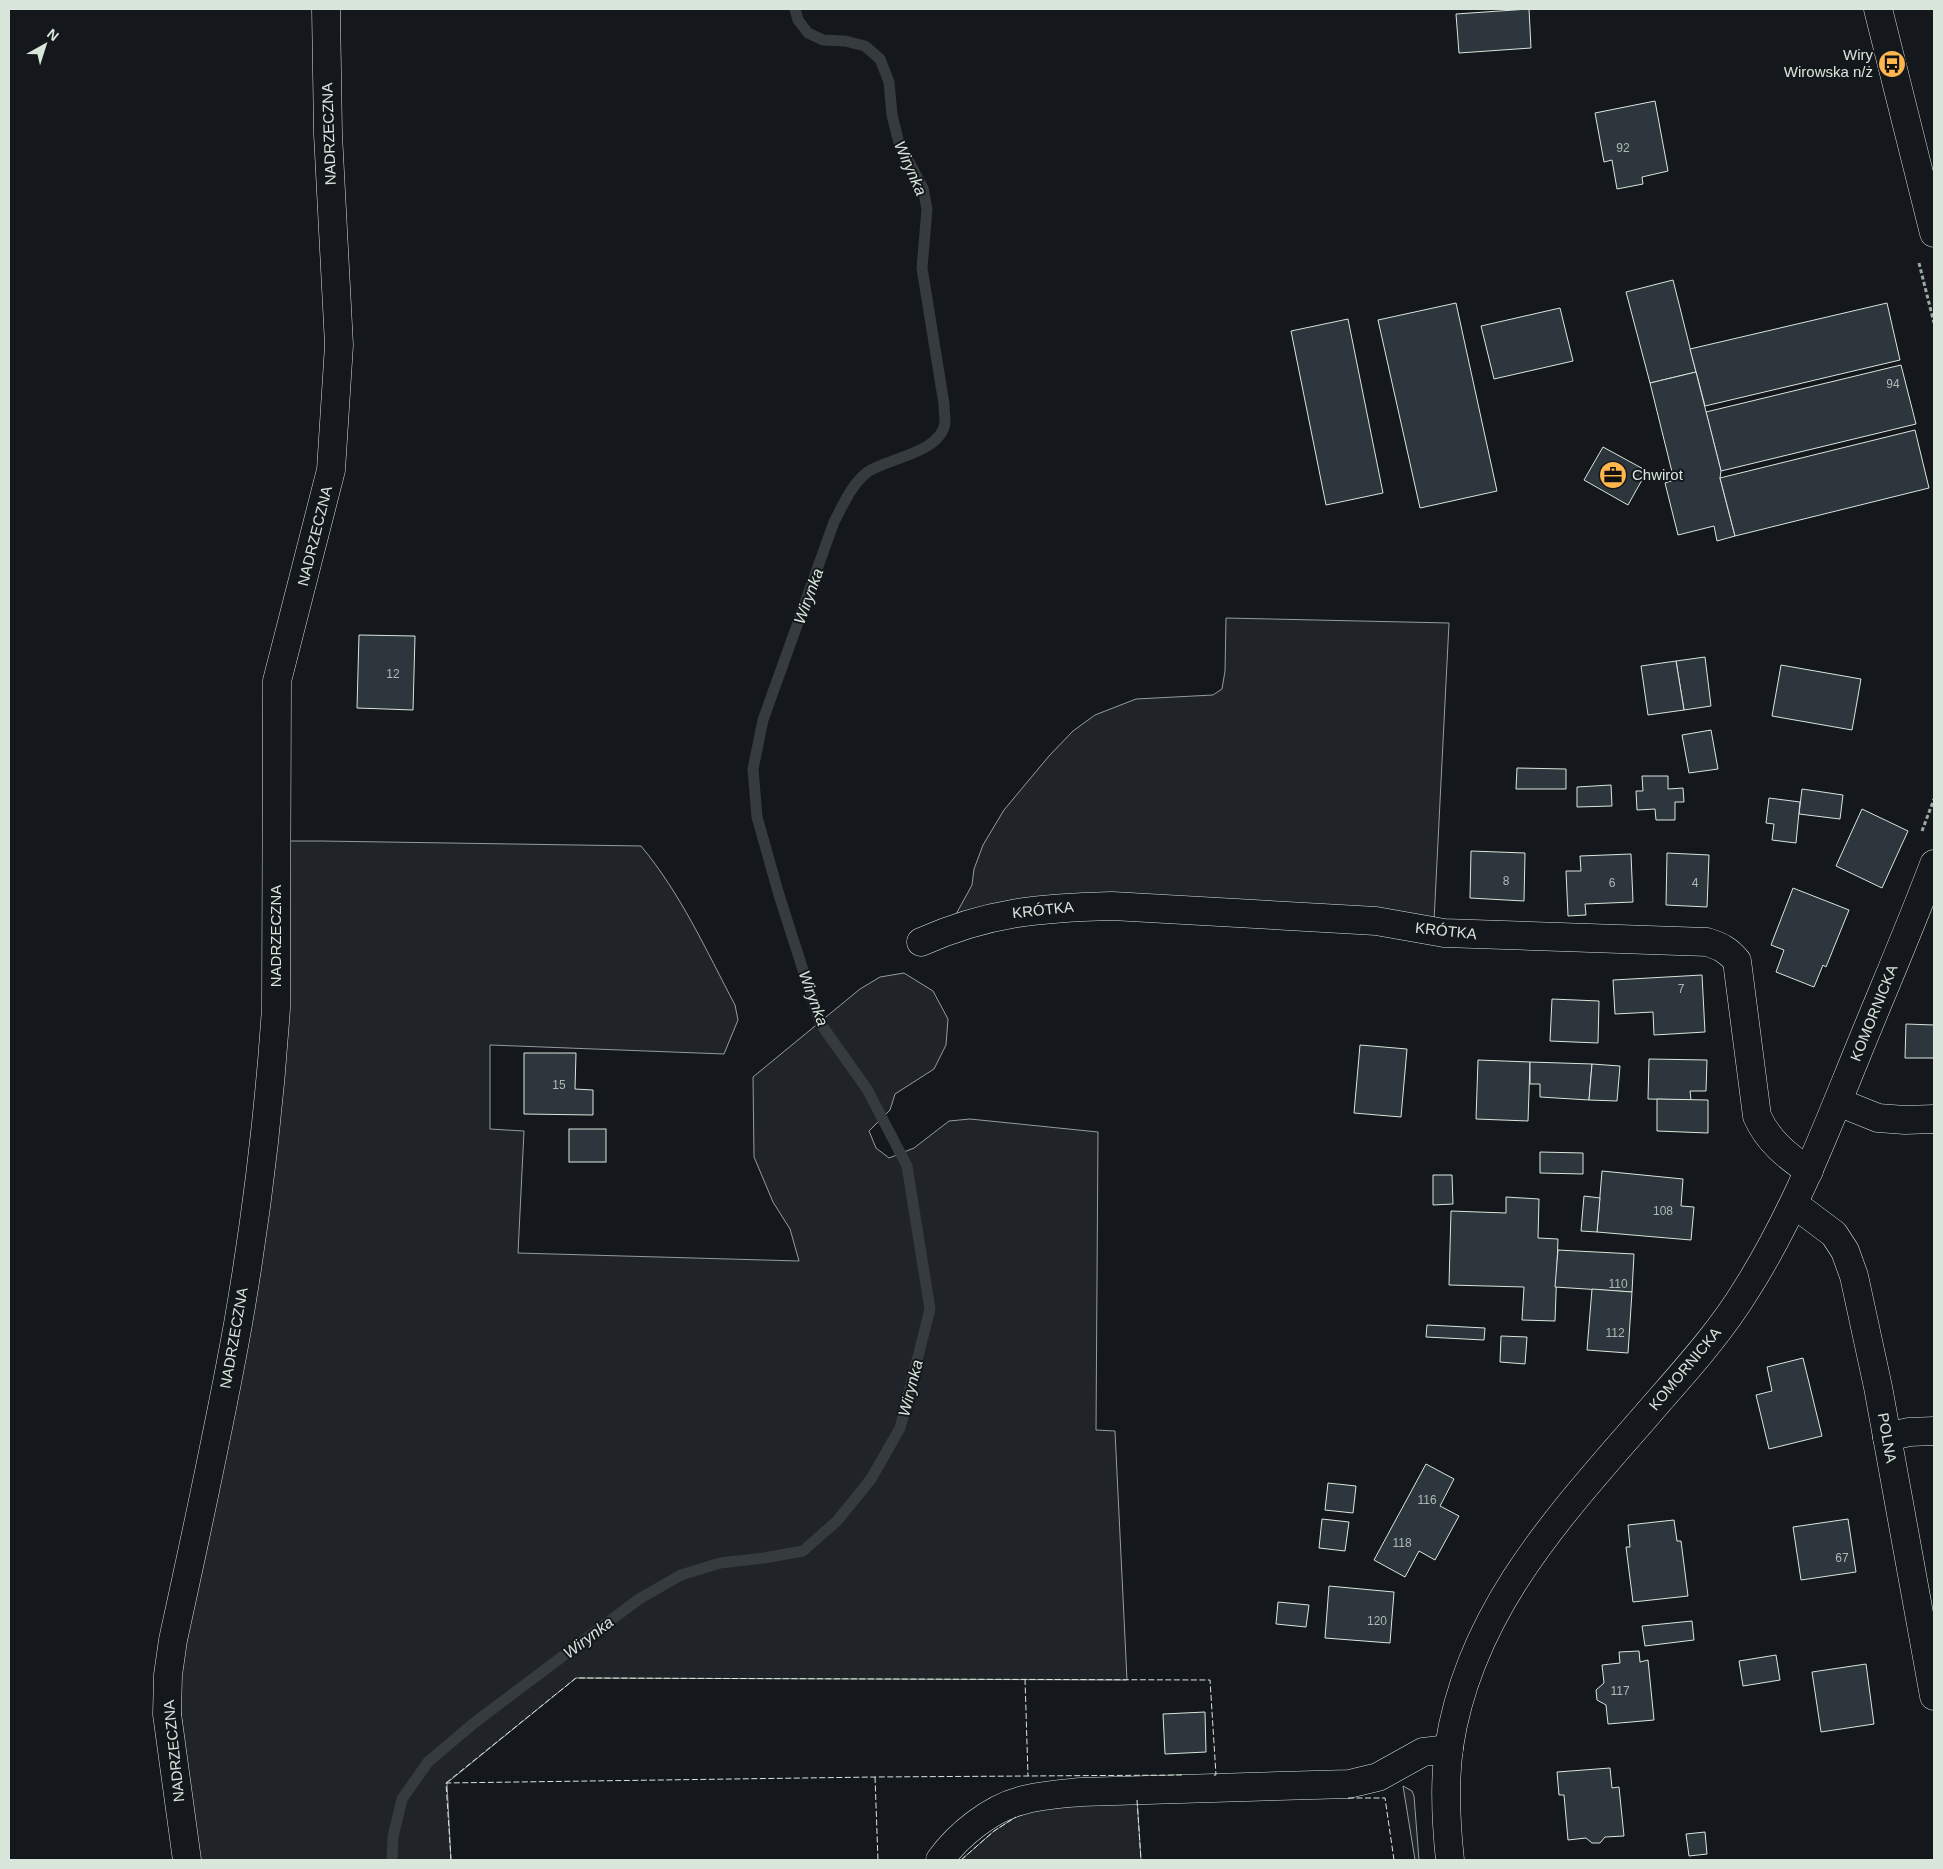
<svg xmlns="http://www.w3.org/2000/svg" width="1943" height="1869" font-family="Helvetica,sans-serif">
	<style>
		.green { fill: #202428; stroke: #939e99 }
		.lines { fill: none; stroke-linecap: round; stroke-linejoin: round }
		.stream { stroke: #363b3e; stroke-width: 11 }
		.building { fill: #2c363c; stroke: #d8e6dc }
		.minor-casing { stroke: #d8e6dc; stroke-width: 29 }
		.path { stroke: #9da8a2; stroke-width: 3; stroke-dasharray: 4 2.5; stroke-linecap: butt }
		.minor { stroke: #14181c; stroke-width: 28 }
		.fence { stroke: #d8e6dc; stroke-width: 1; stroke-dasharray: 6 2.5; stroke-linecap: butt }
		.labels { text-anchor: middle; stroke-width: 4; stroke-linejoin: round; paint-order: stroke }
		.number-label { font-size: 12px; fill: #adbab4 }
		.poi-label { font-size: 15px; fill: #d8e6dc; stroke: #14181c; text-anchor: end }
		.street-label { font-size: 15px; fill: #d8e6dc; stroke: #14181c }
		.water-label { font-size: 16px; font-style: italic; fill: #d8e6dc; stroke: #14181c }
	</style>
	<rect width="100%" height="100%" fill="#14181c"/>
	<!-- green -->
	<g class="green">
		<path d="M1226,618L1449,623L1434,921L955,916L972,885L974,869L983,845L1004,810L1049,756L1073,731L1095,715L1136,699L1213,695L1222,689L1225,671Z"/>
		<path d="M285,841H321L641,846C681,894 706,950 735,1005L738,1020L724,1054L490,1045V1129L524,1131L518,1253L799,1261L790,1229L773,1202L754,1157L753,1077L860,989L880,977L904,973L933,991L948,1019L946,1045L934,1069L895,1094L890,1110L869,1131L876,1148L889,1158L914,1148L949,1121L970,1119L1098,1132L1096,1430L1115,1431L1127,1680L576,1678L447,1783L451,1860H197L178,1686L249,1313Z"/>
		<path d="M1403,1786L1412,1791L1414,1796L1419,1860H1415Z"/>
		<path d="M1137,1798L1141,1860H961L994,1831L1014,1818L1034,1809Z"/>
	</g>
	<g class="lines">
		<!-- stream -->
		<path class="stream" d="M392,1860L393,1837L402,1799L428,1762L474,1723L639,1599L681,1575L720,1563L764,1558L803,1551L837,1521L871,1479L900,1428L930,1309L907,1166L867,1089L820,1023L779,895L757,817L753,769L763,720L834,522C843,505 852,483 869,471C890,458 941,452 945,423C945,417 944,410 944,404L922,268L927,209L923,188L899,143L892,115L889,82L880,59L865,46L845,41L823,40L808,33L798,20L795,9"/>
	</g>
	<!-- building -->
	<g class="building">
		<path d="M1529,9L1531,48L1459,53L1456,14Z"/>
		<path d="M1655,101L1668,171L1642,177L1643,184L1617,189L1612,160L1604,162L1595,113Z"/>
		<path d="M1673,280L1696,372L1650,383L1626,292Z"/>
		<path d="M1456,303L1497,491L1420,508L1378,320Z"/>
		<path d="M1887,303L1900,360L1705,406L1690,349Z"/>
		<path d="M1560,308L1573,361L1494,379L1481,326Z"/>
		<path d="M1348,319L1383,493L1326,505L1291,331Z"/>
		<path d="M1901,365L1916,424L1721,471L1706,412Z"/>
		<path d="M1696,372L1721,471L1720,478L1735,536L1717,541L1714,526L1678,535L1665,483L1674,480L1650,383Z"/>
		<path d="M1915,430L1929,488L1735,536L1720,478Z"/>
		<path d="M1603,447L1647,471L1628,505L1584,480Z"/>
		<path d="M359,635L415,636L413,710L357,708Z"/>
		<path d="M1705,657L1711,706L1684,710L1676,661Z"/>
		<path d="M1676,661L1684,710L1648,715L1641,666Z"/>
		<path d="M1781,665L1861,679L1852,730L1772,716Z"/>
		<path d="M1711,730L1718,769L1689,773L1682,735Z"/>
		<path d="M1517,768L1566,769V789H1516Z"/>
		<path d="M1642,776H1668V789L1683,788L1684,802H1675V820H1656L1655,809L1637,810L1636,791H1643Z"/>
		<path d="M1611,785L1612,806L1577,807V787Z"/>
		<path d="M1802,789L1843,795L1840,819L1799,814Z"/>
		<path d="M1769,798L1800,802L1796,843L1772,840L1774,824L1766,823Z"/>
		<path d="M1862,809L1908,831L1882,888L1836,866Z"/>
		<path d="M1471,851L1525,853L1524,901L1470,898Z"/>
		<path d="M1667,853L1709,855L1707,907L1666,905Z"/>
		<path d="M1631,854L1633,902L1585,904L1586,915L1568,916L1566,871H1581L1580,856Z"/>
		<path d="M1793,888L1849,910L1826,967L1823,965L1814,987L1776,972L1784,950L1771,945Z"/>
		<path d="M1702,975L1705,1032L1654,1035L1653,1012L1615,1014L1613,980Z"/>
		<path d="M1552,999L1599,1001L1598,1043L1550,1041Z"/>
		<path d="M1906,1024L1934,1025V1058H1905Z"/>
		<path d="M1360,1045L1407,1049L1401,1117L1354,1113Z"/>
		<path d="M524,1053H576L575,1089L593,1090V1115L524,1114Z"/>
		<path d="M1649,1059L1707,1060L1706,1091H1690L1691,1100L1648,1099Z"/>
		<path d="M1478,1060L1530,1062L1528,1121L1476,1119Z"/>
		<path d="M1530,1062L1592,1064L1589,1100L1540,1097V1084H1530Z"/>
		<path d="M1592,1064L1620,1066L1617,1101L1589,1100Z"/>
		<path d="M1657,1099L1708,1100V1133L1657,1131Z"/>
		<rect x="569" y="1129" width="37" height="33"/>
		<path d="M1540,1152L1583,1153V1174L1540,1173Z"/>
		<path d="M1602,1171L1683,1179L1681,1206L1694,1207L1691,1240L1597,1232Z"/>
		<path d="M1433,1175H1452L1453,1204L1433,1205Z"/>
		<path d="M1584,1196L1600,1198L1597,1232L1581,1231Z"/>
		<path d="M1506,1197L1539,1199L1538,1238L1558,1239L1555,1321L1522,1320L1524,1287L1449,1285L1451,1211L1506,1213Z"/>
		<path d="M1558,1250L1634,1254L1632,1292L1555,1287Z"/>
		<path d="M1592,1289L1632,1292L1628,1353L1587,1350Z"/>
		<path d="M1427,1325L1485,1328L1484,1340L1426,1337Z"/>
		<path d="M1501,1336L1527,1337L1525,1364L1500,1362Z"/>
		<path d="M1803,1358L1822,1436L1769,1449L1756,1395L1772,1391L1767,1367Z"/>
		<path d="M1426,1464L1454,1479L1440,1506L1459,1516L1435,1560L1419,1551L1405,1577L1374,1560Z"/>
		<path d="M1328,1483L1356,1486L1353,1513L1325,1510Z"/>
		<path d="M1322,1519L1349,1522L1345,1551L1319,1548Z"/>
		<path d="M1848,1519L1856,1572L1801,1580L1793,1527Z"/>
		<path d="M1674,1520L1677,1541H1681L1688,1596L1633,1602L1626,1547H1630L1628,1525Z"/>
		<path d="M1329,1586L1394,1592L1390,1643L1325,1638Z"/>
		<path d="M1278,1602L1309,1605L1306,1627L1276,1624Z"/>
		<path d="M1692,1621L1694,1640L1645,1646L1642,1626Z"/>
		<path d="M1639,1651L1640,1662L1648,1660L1654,1720L1608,1724L1606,1705L1597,1700L1596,1690L1604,1683L1602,1665L1620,1663L1619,1652Z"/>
		<path d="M1776,1655L1780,1680L1743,1686L1739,1661Z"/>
		<path d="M1866,1664L1874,1724L1821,1732L1812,1672Z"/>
		<path d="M1205,1712L1206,1752L1165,1754L1163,1714Z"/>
		<path d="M1610,1768L1612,1788L1619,1787L1624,1836L1605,1837L1600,1843H1592L1586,1838L1568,1840L1564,1795H1559L1557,1772Z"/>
		<path d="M1705,1832L1707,1854L1689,1856L1686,1834Z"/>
	</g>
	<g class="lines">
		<!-- minor casing -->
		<g class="minor-casing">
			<g id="minor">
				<path d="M1878,9L1934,233"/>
				<path d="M921,942C988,912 1040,908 1112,906L1376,921L1444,933L1707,942C1720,946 1728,950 1737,961L1757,1116C1768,1141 1787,1156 1809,1171"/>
				<path d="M1838,1102L1878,1118L1905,1120L1934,1119"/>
				<path d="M1794,1204L1834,1234L1845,1251L1854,1276L1878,1387L1934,1696"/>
				<path d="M1887,1437L1909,1432L1934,1431"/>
				<path d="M187,1860L167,1714L168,1675L173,1640C196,1535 219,1430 238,1324C256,1220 269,1114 276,1008L277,681L331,470L339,345L328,134L326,9"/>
				<path d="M940,1860C958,1835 990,1809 1020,1801C1040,1795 1060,1794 1081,1792L1349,1784L1378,1777L1423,1752L1449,1749"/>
				<path d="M1450,1860C1446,1823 1444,1784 1449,1747C1470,1608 1563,1512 1651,1410C1684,1372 1719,1334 1746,1290C1793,1216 1824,1135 1857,1054C1883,990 1910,928 1934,864"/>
			</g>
		</g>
		<!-- path -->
		<g class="path">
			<path d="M1919,263L1934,323"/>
			<path d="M1922,831L1934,799"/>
		</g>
		<!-- minor -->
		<use href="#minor" class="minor"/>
		<!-- fence -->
		<g class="fence">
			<path d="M1025,1679L1028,1776"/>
			<path d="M875,1777L878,1860"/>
			<path d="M446,1783L576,1678L1210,1680L1216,1775H1212"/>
			<path d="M1348,1798H1385L1394,1860"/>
			<path d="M1137,1800L1141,1860"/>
			<path d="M451,1860L446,1783L875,1777L1182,1775"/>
			<path d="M961,1860L994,1831L1016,1817"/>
		</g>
	</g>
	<!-- icons -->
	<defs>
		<g id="bus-disc" transform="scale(1.4375)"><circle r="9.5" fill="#ffb74d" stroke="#14181c"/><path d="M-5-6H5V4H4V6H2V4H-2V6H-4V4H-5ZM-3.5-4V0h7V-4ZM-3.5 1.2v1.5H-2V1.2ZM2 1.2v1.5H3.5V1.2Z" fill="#111"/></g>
		<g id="office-disc" transform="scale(1.4375)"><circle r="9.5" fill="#ffb74d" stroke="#14181c"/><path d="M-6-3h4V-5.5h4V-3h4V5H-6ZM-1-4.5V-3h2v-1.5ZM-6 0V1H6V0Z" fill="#111"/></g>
	</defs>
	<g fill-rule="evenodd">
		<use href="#bus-disc" x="1892" y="64"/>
		<use href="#office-disc" x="1613" y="475"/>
	</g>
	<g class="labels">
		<!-- number labels -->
		<g class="number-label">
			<text x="1623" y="152">92</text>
			<text x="1893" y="388">94</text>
			<text x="393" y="678">12</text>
			<text x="1506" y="885">8</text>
			<text x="1612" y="887">6</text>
			<text x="1695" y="887">4</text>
			<text x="1681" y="993">7</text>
			<text x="559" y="1089">15</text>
			<text x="1663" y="1215">108</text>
			<text x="1618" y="1288">110</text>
			<text x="1615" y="1337">112</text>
			<text x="1427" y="1504">116</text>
			<text x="1402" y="1547">118</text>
			<text x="1842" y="1562">67</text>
			<text x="1377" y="1625">120</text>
			<text x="1620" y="1695">117</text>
		</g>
		<!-- poi labels -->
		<g class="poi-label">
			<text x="1873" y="60">Wiry<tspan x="1873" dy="17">Wirowska n/ż</tspan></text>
			<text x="1632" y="480" text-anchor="start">Chwirot</text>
		</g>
		<!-- street labels -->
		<g class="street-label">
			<text transform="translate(329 134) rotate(-92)" y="5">NADRZECZNA</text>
			<text transform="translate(315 536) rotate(-76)" y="5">NADRZECZNA</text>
			<text transform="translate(1043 910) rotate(-6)" y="5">KRÓTKA</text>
			<text transform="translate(1446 931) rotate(6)" y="5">KRÓTKA</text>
			<text transform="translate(276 936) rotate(-90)" y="5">NADRZECZNA</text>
			<text transform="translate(1874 1013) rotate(-68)" y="5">KOMORNICKA</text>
			<text transform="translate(234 1338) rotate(-80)" y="5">NADRZECZNA</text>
			<text transform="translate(1685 1369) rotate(-50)" y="5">KOMORNICKA</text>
			<text transform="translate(1887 1438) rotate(80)" y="5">POLNA</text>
			<text transform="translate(174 1751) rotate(-96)" y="5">NADRZECZNA</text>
		</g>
		<!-- water labels -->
		<g class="water-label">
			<text transform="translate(911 168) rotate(66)" y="6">Wirynka</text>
			<text transform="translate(808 596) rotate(-70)" y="6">Wirynka</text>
			<text transform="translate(814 998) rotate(70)" y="6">Wirynka</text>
			<text transform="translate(910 1388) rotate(-76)" y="6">Wirynka</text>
			<text transform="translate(588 1637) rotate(-37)" y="6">Wirynka</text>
		</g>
	</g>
	<!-- border -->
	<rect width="1943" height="1869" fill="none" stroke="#d8e6dc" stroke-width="20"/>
	<!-- north arrow -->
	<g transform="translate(45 45) rotate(39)" stroke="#14181c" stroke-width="4" paint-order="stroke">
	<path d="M0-4L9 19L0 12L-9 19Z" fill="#d8e6dc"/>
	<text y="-8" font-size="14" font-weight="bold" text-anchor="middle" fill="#d8e6dc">N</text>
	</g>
</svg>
